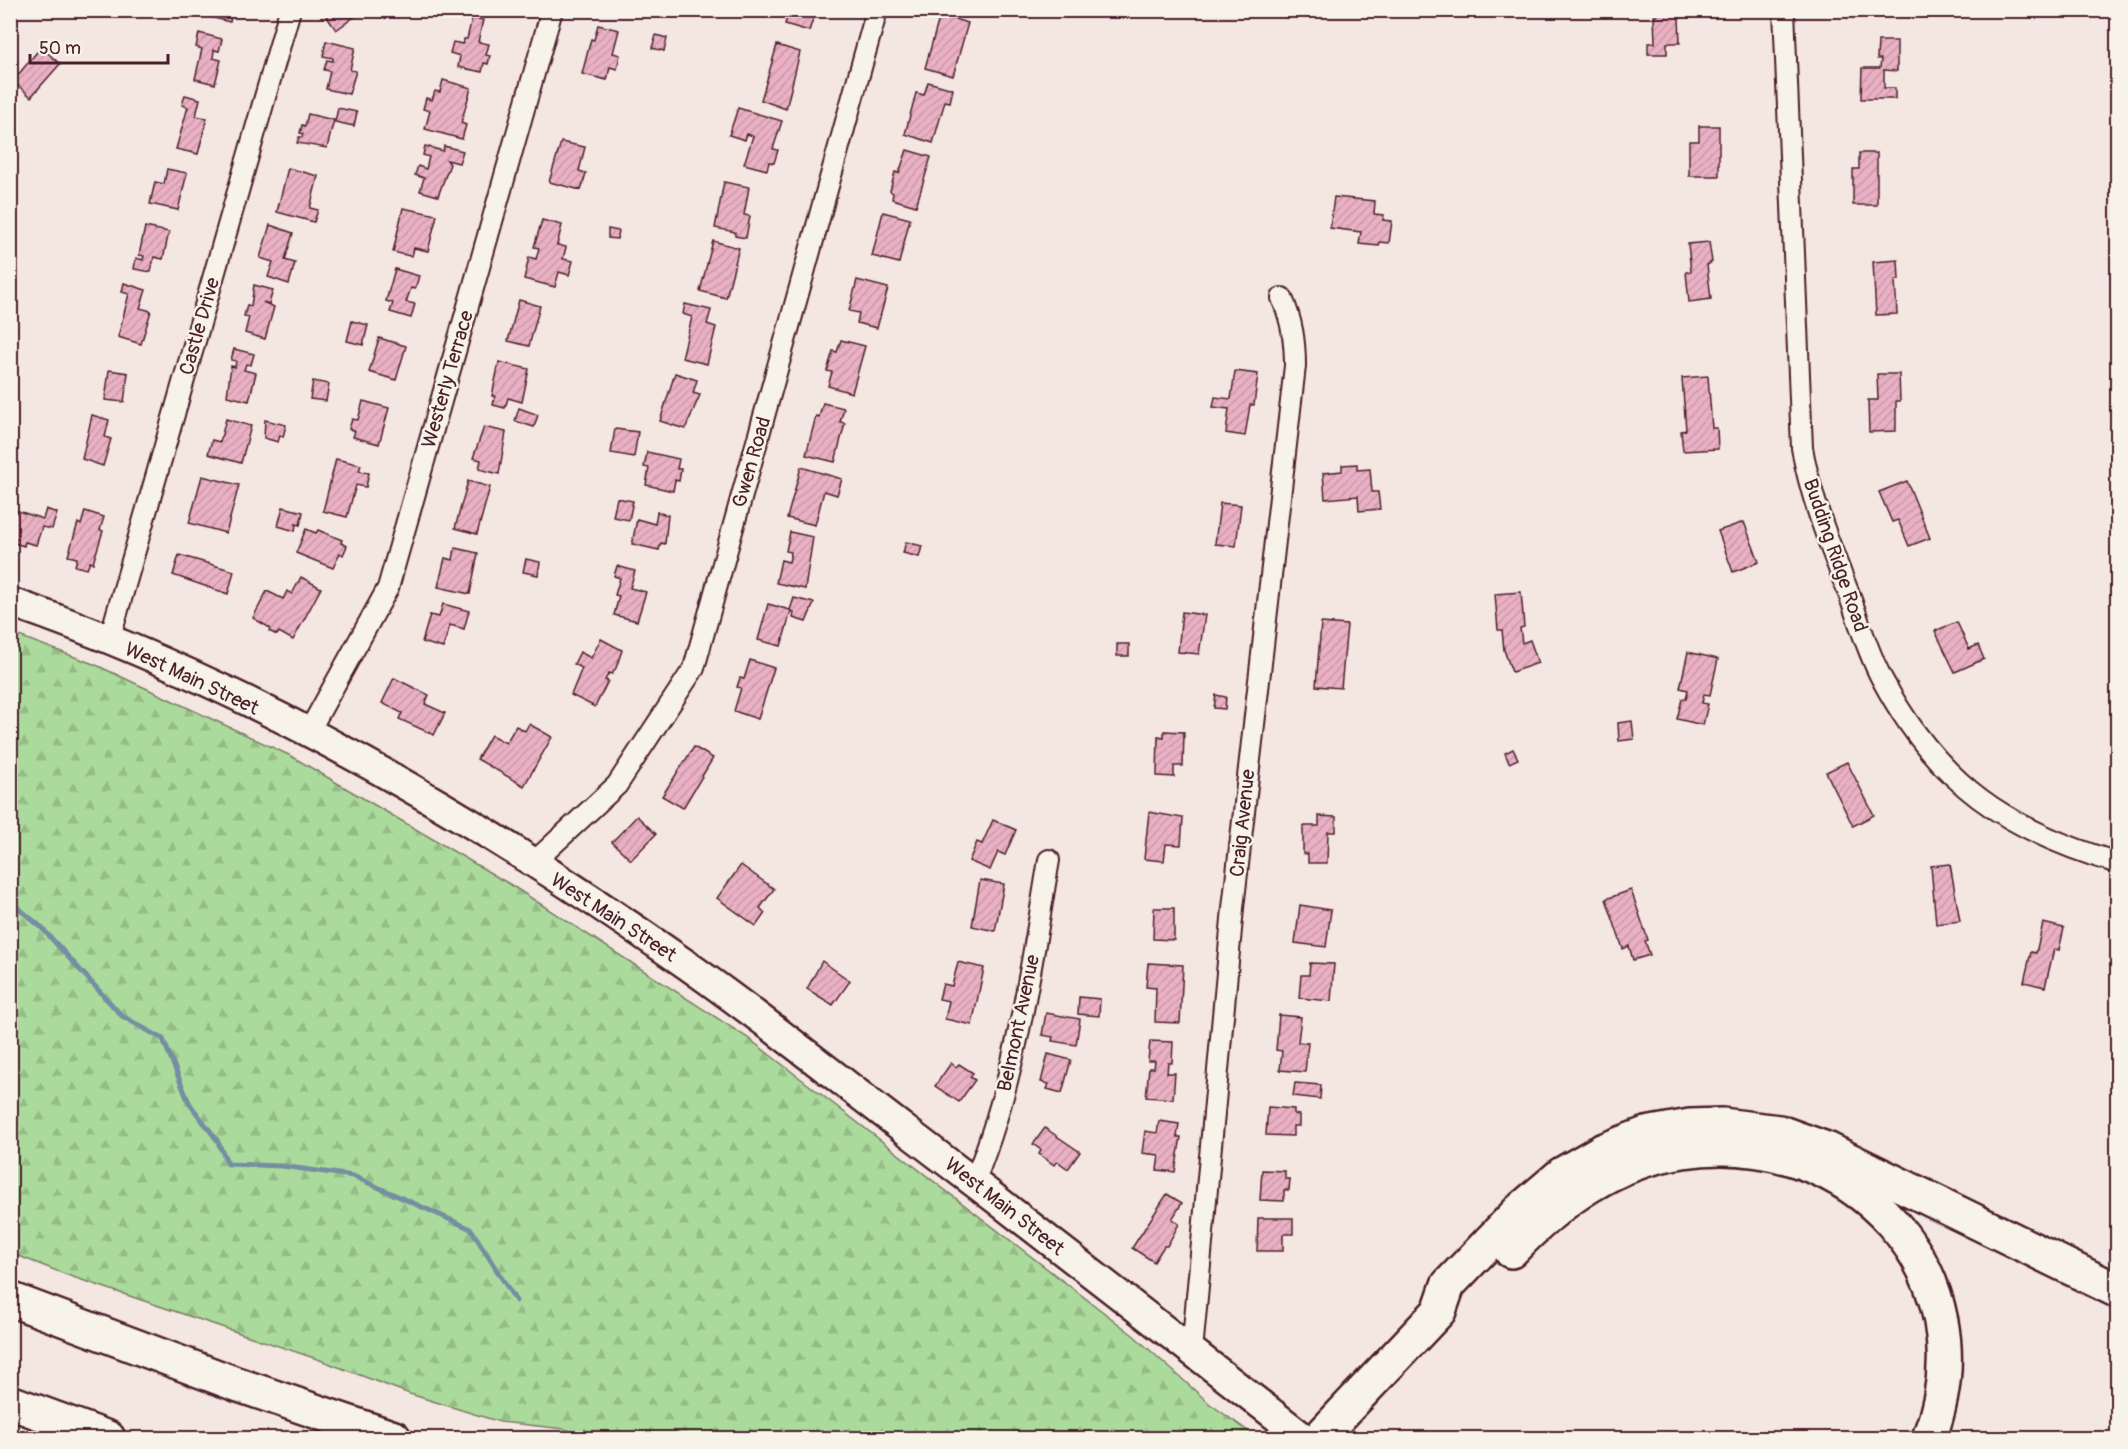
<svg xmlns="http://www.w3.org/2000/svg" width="2128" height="1449" font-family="Pangolin,sans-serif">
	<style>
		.forest { fill: url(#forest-firs); stroke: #7a7d64; stroke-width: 1.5 }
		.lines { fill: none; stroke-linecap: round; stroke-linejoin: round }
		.stream { stroke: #748ea2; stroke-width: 5 }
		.building { fill: url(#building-hatch); stroke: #4a1f2b; stroke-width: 1.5 }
		.street-casing { stroke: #4a1f2b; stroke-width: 24 }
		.secondary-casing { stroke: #4a1f2b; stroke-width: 33 }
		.highway-casing { stroke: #4a1f2b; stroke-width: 38 }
		.street { stroke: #f7f3e8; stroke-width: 20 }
		.secondary { stroke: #f7f3e8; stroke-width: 28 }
		.highway { stroke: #f7f3e8; stroke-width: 33 }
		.labels { text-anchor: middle; stroke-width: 5; stroke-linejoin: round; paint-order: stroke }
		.street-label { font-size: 20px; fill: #4a1f2b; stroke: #f7f3e8 }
	</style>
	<defs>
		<pattern id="forest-firs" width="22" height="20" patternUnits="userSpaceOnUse" patternTransform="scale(1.5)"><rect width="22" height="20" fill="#abdb9c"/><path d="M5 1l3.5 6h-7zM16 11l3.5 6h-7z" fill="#95bc87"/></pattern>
		<pattern id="building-hatch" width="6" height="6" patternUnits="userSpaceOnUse" patternTransform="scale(1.5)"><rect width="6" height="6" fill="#eab1c4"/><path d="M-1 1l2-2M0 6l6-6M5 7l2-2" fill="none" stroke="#ca98a9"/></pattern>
	</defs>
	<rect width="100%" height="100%" fill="#f4e6e1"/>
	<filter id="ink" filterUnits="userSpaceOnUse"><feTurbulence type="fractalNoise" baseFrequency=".0167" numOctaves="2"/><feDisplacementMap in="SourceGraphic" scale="12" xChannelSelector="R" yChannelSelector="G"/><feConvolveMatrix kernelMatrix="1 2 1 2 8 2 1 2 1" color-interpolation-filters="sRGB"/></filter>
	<g filter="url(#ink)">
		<!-- forest -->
		<path class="forest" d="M11,633L96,665L291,756L511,885L748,1038L1133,1335L1210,1404L1258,1438H592L565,1429L500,1422L410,1394L320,1360L70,1276L11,1253Z"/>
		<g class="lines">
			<!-- stream -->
			<path class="stream" d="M10,901L41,927L122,1016L163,1039L189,1103L217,1140L228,1164L282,1166L353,1176L471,1229L516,1301"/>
		</g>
		<!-- building -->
		<g class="building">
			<path d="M207,10H232L230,22L206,16Z"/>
			<path d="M322,10H364L336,30Z"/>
			<path d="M789,10H819L817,16H814L809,31L785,24Z"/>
			<path d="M1657,10H1683L1684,17L1679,18L1680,43H1667V54H1648V43H1655L1654,16H1657Z"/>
			<path d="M940,15L968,23L953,76L925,68Z"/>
			<path d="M472,18L483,20L478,42L489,44L486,55L490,56L488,64L484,63L482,72L458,67L460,56L450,53L453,42L463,44L464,39H467Z"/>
			<path d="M598,25L619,30L613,53L620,55L617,69L610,67L607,80L582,74L591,39L594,40Z"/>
			<path d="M199,33L222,39L219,51L214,50L213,58L221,60L215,84L195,79L202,49L196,47Z"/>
			<path d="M656,35L667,38L664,51L652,48Z"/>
			<path d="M326,41L355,48L350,70L356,71L349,94L326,89L330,71L324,70L327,60L333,61V58L323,56Z"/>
			<path d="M1878,41H1897V71L1884,70V88H1895V99H1861L1862,68H1880L1881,59H1877Z"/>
			<path d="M777,45L800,52L786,109L761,100Z"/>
			<path d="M41,47L60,64L31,97L13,81Z"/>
			<path d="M443,80L471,88L461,123L466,125L462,139L425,129L430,111L423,109L426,98L432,100L435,91L440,92Z"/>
			<path d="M928,82L953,89L950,102L945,101L933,143L905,134L916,93L924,95Z"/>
			<path d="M185,95L200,99L196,116L207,118L198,154L176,149L188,107L182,105Z"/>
			<path d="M338,108L357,112L354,126L335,122Z"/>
			<path d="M738,108L782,121L773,149L778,150L774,163L769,162L767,170L744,164L753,136L747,134L745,140L729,135Z"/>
			<path d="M308,114L334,120L327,148L297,143L299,137H302L303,134L300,133L302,125L305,126Z"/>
			<path d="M1699,126H1719V176H1689V141H1699Z"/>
			<path d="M561,142L585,147L579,171L586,173L581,190L549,182Z"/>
			<path d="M425,146L443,151L444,146L463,151L459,163L447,160L450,164L438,196L420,191L424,178L415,175L418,166L426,169L429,157L423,155Z"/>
			<path d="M907,150L931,157L916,206L892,199L893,193L890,191L895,172L899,173Z"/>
			<path d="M1859,153H1877V205H1853V169H1859Z"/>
			<path d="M288,168L318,176L310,208L318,210L314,222L277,212Z"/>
			<path d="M167,169L187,173L178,210L150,204L155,182L164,184Z"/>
			<path d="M724,182L749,187L744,215L750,216L746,238L735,236V232L715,228Z"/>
			<path d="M1334,197L1375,201L1374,214L1384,215L1383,220L1392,221L1389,243L1380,242L1379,246L1359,244L1361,232L1330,228Z"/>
			<path d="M403,208L437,215L428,251L414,248L412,256H410L393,252Z"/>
			<path d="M883,212L910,219L899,263L872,256Z"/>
			<path d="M542,220L562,225L557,245L566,247L563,259L573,261L569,275L559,272L555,287L524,279L529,257L536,259L539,248L534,247Z"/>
			<path d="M270,225L293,233L285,260L295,263L289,284L268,277L273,262L260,258Z"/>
			<path d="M145,227L169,232L163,259L154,257L151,272L134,269L136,258L143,260L144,256L139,255Z"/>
			<path d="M608,229L619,231L617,239L608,238Z"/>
			<path d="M713,241L739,248L726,298L700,291Z"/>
			<path d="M1709,242L1712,262L1707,265L1711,299L1689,302L1686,272H1691L1688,244Z"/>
			<path d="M1898,260L1899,280H1895L1897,314L1876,315L1873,262Z"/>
			<path d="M395,269L419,276L415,289L411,288L406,302L415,304L411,318L390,312L393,303L386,301Z"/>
			<path d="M857,280L888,288L877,328L857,323L859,313L849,311Z"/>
			<path d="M124,283L146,290L140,308L151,311L141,344L118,337L129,294L122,292Z"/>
			<path d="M254,285L273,290L269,304L263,302L274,307L265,339L245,333L249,317L244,316L247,305L251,306Z"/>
			<path d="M519,300L540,306L529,346L508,341Z"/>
			<path d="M685,304L711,310L707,324L716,327L707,364L682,358L692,317L683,314Z"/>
			<path d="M352,321L368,325L363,345L347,341Z"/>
			<path d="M379,338L406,346L396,380L369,372Z"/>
			<path d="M841,340L865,346L852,393L828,386L832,372L827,371L833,351L837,352Z"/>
			<path d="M234,349L254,354L251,365L246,364L244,370L256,373L249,401L227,396L231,366L235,367L236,361L231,360Z"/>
			<path d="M499,362L529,369L522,402L508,398L505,408L493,405L495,396H492Z"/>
			<path d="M109,370L128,373L124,402L105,400Z"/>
			<path d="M1235,371L1258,374L1254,405H1250L1245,436L1226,433L1229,409L1213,407L1215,397L1231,399Z"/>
			<path d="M675,373L697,380L693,393L700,395L685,429L660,421Z"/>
			<path d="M1877,374H1899L1900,401H1896V431L1869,432L1868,400H1878Z"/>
			<path d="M1708,376L1712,428H1717L1718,449L1683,451L1681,431L1686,430L1682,378Z"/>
			<path d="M313,381L329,384L326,401L310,399Z"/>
			<path d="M363,401L389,408L379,444L353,437L355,431L349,429L352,419L358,420Z"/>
			<path d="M823,403L844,408L840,422L845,423L835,462L806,455L816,416L819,417Z"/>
			<path d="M519,408L538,415L534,427L515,421Z"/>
			<path d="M92,415L109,420L105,437L111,439L103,466L82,459Z"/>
			<path d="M226,419L251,426L241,463L208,454L212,440L220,442Z"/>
			<path d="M265,420L286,425L283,437L280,435L278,442L264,438Z"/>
			<path d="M484,427L506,432L499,474L479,469L481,460L473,458Z"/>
			<path d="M615,429L638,432L634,457L611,453Z"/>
			<path d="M647,452L679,459L677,469H681L679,481L675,480L673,491L646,485L649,468L644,467Z"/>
			<path d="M336,459L361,465L359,471L369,473L366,487L356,485L347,517L323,511Z"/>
			<path d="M1357,464V470L1370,469L1372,492H1378L1380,509L1359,511L1358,496L1325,499L1323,473L1342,471V465Z"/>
			<path d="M801,467L842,479L837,495L824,491L815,525L787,518Z"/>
			<path d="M202,476L239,485L226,533L189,523Z"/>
			<path d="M468,481L490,487L477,534L455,528Z"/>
			<path d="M1907,481L1930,538L1909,546L1898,520L1892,522L1879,492Z"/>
			<path d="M617,498L633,501L629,520L613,517Z"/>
			<path d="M1220,503L1241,505L1236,546L1215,544Z"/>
			<path d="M283,507L303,512L300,525L296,524L295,531L278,526Z"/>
			<path d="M46,509L57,513L52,529L42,527L36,545L25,542L24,546L14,543L16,539L10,538V523L15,510L43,519Z"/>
			<path d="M85,511L104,517L100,530L103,531L93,563L90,562L87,569L75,566L77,558L68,556L78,523L81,525Z"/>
			<path d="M657,512L668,515L665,544L661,543L659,550L632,544L637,519L655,524Z"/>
			<path d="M1744,522L1759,562L1733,572L1718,531Z"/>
			<path d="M306,529L316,533L318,530L342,540L341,543L347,546L343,555L340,553L333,568L296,553Z"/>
			<path d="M790,532L813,537L805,589L776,583L781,560L789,562L791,552L786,551Z"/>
			<path d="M906,542L922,546L919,557L903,553Z"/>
			<path d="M455,548L478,553L470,594L438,587L445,558L453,560Z"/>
			<path d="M179,555L234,571L228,594L173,575Z"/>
			<path d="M526,559L540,562L538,575L523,572Z"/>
			<path d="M617,566L635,571L630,588L646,592L637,621L614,615L619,596L615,595L620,578L614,576Z"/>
			<path d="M301,577L321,588L293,640L279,632L277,635L269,631L270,628L253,618L267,591L283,599L287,591L292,594Z"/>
			<path d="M1521,592L1524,627L1520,628L1522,643L1530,640L1538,663L1512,672L1504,650L1502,630H1498L1495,594Z"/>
			<path d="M794,598L814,603L806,622L793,618L794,612L791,611L781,646L758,640L768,604L790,610Z"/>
			<path d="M443,604L469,611L464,629L450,625L443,648L422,642L430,615L439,617Z"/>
			<path d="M1182,612L1205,615L1199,654L1178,652Z"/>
			<path d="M1957,622L1969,649L1978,645L1984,659L1955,672L1935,631Z"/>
			<path d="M1321,623L1347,625L1341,688L1316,686Z"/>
			<path d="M601,639L622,650L616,668L612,674L609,673L605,680L608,681L595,707L571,695L582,668L574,664L580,652L591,658Z"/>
			<rect x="1117" y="644" width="12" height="12"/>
			<path d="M1688,652L1718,659L1710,695L1704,694L1702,703L1708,704L1703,725L1677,719L1682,699H1686L1688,690L1680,688Z"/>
			<path d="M750,660L774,668L758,719L734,711L741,688L737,687L740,678L744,679Z"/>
			<path d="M394,678L429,695L425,704L445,713L434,735L399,719L402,713L382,703Z"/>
			<path d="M1216,695L1226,697L1225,709L1214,708Z"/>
			<path d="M1632,721L1634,739L1619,741L1618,723Z"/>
			<path d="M529,724L552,737L524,786L477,759L491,735L506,743L516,726L525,731Z"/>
			<path d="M1164,731L1184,732L1183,766H1174V777L1157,776L1158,736L1164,737Z"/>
			<path d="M694,747L713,758L683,808L662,796Z"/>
			<path d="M1513,749L1518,759L1509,763L1505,753Z"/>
			<path d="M1847,762L1874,815L1853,826L1826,772Z"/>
			<path d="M1149,812L1183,818L1181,845L1166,844L1164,861L1144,859Z"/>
			<path d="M637,816L656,834L631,860L612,842Z"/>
			<path d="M1319,816L1336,817V832H1328L1327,863H1308V854H1303V826H1319Z"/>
			<path d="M993,820L1016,830L1005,855L998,852L990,870L969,861L977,842L982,844Z"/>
			<path d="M1950,864L1960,921L1936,924L1931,866Z"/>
			<path d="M741,865L774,889L760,908L765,913L756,926L717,898Z"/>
			<path d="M980,880L1004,884L995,931L972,926Z"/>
			<path d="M1631,890L1648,940L1645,941L1650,955L1633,960L1629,946L1623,949L1606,899Z"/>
			<path d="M1300,905L1331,910L1326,947L1295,943Z"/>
			<path d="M1154,908H1174V940L1153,939Z"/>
			<path d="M2043,923L2064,928L2059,950L2054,949L2045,987L2024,982L2031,952L2036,953Z"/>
			<path d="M822,961L850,981L833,1005L807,989Z"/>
			<path d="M958,962L984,968L972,1025L945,1019L949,1001L939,999L943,984L952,986Z"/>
			<path d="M1148,963L1183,965L1180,1023L1155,1022L1156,988L1146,987Z"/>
			<path d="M1310,963L1334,964L1331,1001L1299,998L1301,975H1309Z"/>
			<path d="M1079,997L1100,999L1099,1016L1078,1014Z"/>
			<path d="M1046,1013L1080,1019L1076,1045L1052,1041L1053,1037L1042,1035Z"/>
			<path d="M1279,1015L1301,1017L1298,1042L1308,1043L1305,1072L1280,1070L1282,1051L1276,1050Z"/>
			<path d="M1150,1041L1173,1042L1172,1063H1168L1167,1073H1175L1173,1099L1146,1097L1149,1068H1154L1155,1061H1148Z"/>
			<path d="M1048,1054L1071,1060L1062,1093L1047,1089L1049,1084L1041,1082Z"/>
			<path d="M951,1063L956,1067L959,1064L973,1073L970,1077L975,1080L959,1102L935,1086Z"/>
			<path d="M1295,1083L1321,1085L1320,1099L1293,1096Z"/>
			<path d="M1268,1107L1294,1109V1114L1299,1115V1126H1293V1136L1266,1135Z"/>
			<path d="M1159,1121L1179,1124L1177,1137H1181L1175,1172L1157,1170L1159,1155L1142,1153L1145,1131L1157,1133Z"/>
			<path d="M1045,1128L1080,1152L1068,1169L1057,1161L1054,1165L1039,1154L1041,1150L1033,1144Z"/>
			<path d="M1262,1170L1285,1171V1179H1290L1289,1190H1284V1201L1260,1200Z"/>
			<path d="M1167,1194L1182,1203L1172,1219L1179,1224L1167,1246H1164L1154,1262L1132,1248Z"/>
			<path d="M1258,1218H1293V1234H1283V1251H1257Z"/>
		</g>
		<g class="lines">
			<!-- street casing -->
			<g class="street-casing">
				<g id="street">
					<path d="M1784,10L1802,448C1811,499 1830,546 1849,594C1859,622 1868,653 1882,679C1938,784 2006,830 2118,863"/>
					<path d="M109,641L290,10"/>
					<path d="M308,733L388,588L552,10"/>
					<path d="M532,864L617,785L694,668L877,10"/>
					<path d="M974,1182C1016,1080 1031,967 1049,860"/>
					<path d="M1192,1351L1233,908L1295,366C1295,341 1292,321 1282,298"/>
				</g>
			</g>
			<!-- secondary casing -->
			<g class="secondary-casing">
				<path id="secondary" d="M10,602C247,683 482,821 687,965C761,1017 832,1074 904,1129C1038,1231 1171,1334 1304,1438"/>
			</g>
			<!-- highway casing -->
			<g class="highway-casing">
				<g id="highway">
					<path d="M1511,1251C1559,1201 1612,1162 1683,1151C1851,1125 1992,1274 1929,1438"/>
					<path d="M10,1299L236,1384L394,1438"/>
					<path d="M10,1402L108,1438"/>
					<path d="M1319,1438L1439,1311L1448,1285L1520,1210L1562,1174L1602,1151L1646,1134L1690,1126L1722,1125L1779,1132L1829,1150L2118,1291"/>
				</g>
			</g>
			<!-- street -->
			<use href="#street" class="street"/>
			<!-- secondary -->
			<use href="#secondary" class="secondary"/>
			<!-- highway -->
			<use href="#highway" class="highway"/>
		</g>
	</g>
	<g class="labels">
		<!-- street labels -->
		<g class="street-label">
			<text transform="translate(199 326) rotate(-74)" y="7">Castle Drive</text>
			<text transform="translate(447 379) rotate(-74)" y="7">Westerly Terrace</text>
			<text transform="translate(751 462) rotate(-74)" y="7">Gwen Road</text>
			<text transform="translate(1836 555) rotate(71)" y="7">Budding Ridge Road</text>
			<text transform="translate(192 678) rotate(25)" y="7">West Main Street</text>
			<text transform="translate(1242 823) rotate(-84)" y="7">Craig Avenue</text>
			<text transform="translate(614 917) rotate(33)" y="7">West Main Street</text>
			<text transform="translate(1018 1023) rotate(-78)" y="7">Belmont Avenue</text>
			<text transform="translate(1005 1206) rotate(38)" y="7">West Main Street</text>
		</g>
	</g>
	<!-- margin -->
	<rect width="2128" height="1449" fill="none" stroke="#f7f3e8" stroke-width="36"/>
	<rect x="18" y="18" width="2092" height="1413" fill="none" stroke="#4a1f2b" stroke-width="2" filter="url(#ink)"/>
	<!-- scale -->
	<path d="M30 54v9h138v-9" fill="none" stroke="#4a1f2b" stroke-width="3"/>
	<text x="39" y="54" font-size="18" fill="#4a1f2b" stroke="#f7f3e8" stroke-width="4.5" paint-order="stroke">50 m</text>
</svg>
